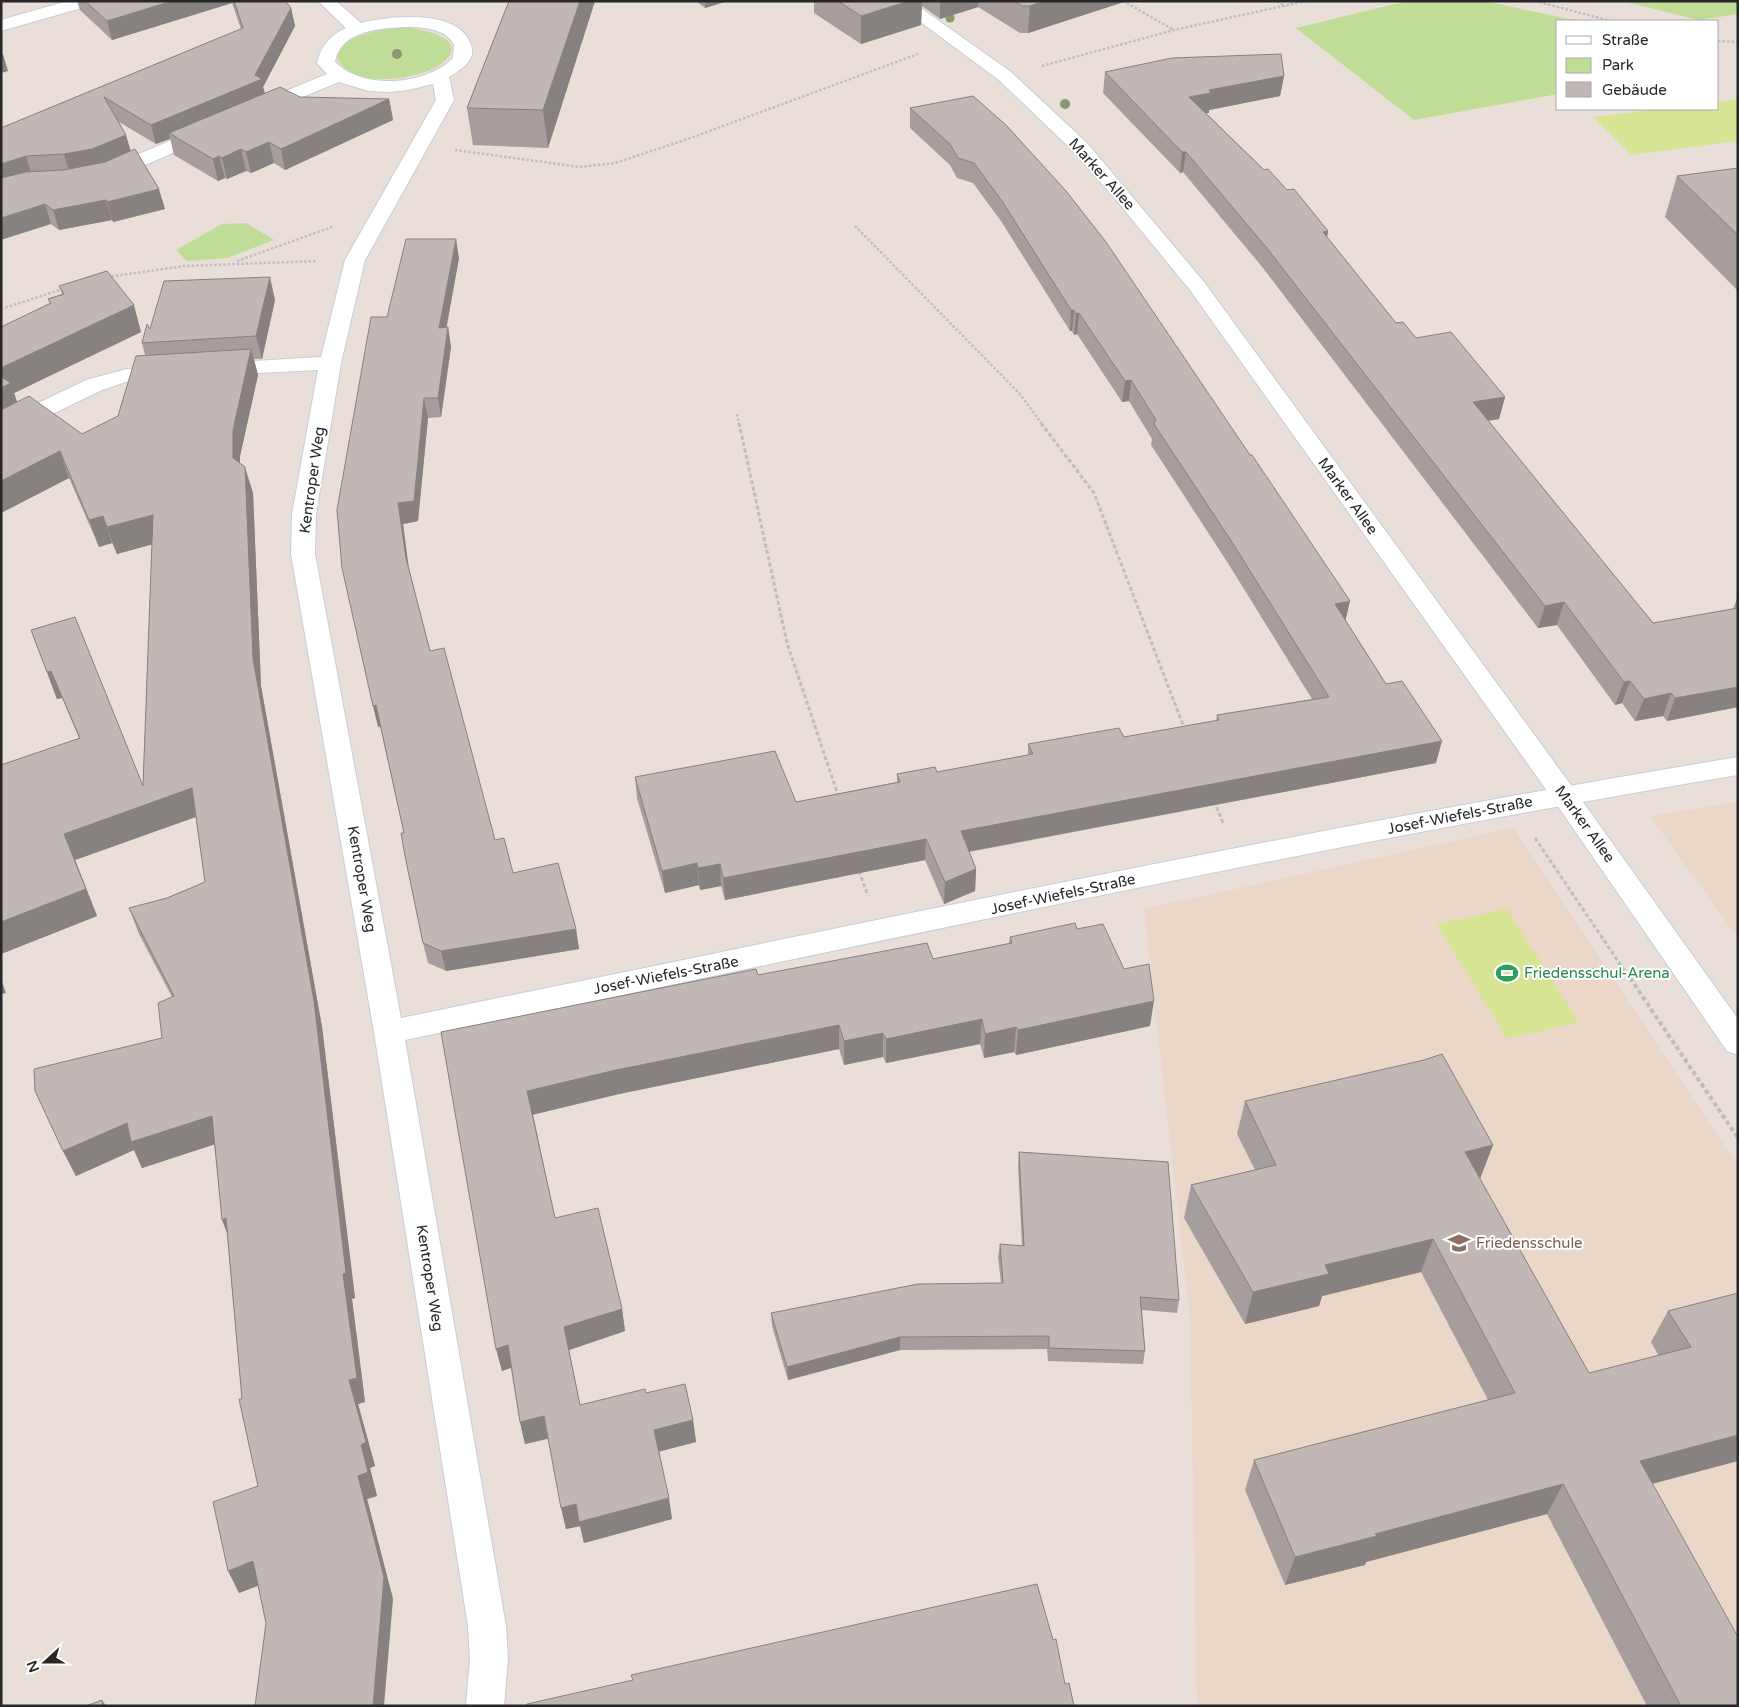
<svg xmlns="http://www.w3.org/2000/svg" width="1739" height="1707" font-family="'Varela Round',sans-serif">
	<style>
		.education { fill: #ead7c8 }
		.green { fill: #c0dd97 }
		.pitch { fill: #d6e493 }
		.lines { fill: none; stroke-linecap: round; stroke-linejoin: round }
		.street-casing { stroke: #c7ced8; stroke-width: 2 }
		.secondary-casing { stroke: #c7ced8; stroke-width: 2 }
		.path-far2 { stroke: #bebebe; stroke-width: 2.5; stroke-dasharray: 2.5 2; stroke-linecap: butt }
		.path-far1 { stroke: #bebebe; stroke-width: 3; stroke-dasharray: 4 2.5; stroke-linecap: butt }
		.path { stroke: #bebebe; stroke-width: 4; stroke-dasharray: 4.5 3; stroke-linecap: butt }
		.street { fill: #fff; fill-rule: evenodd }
		.secondary { fill: #fff; fill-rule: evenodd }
		.tree { fill: #899871 }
		.wall { fill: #a69e9c }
		.shaded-wall { fill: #87817f }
		.building { fill: #c1b8b5; stroke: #87817f }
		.labels { text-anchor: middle; stroke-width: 4; stroke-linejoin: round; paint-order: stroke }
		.street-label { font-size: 15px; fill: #272727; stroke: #fff }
		.leisure-label { font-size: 15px; fill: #27864d; stroke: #fff; text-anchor: start }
		.education-label { font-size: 15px; fill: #785e54; stroke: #fff; text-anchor: start }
	</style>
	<rect width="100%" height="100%" fill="#e9ded8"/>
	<!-- education -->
	<g class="education">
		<path d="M1738,802V938L1650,816Z"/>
		<path d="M1513,828L1738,1166V1706H1197L1190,1319L1144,909Z"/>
	</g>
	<!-- green -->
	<g class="green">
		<path d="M1407,1H1483L1579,21H1558V94L1414,120L1296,28Z"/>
		<path d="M1622,1H1738V14L1698,20Z"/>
		<path d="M401,27C418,28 475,38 441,64C421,79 356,89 340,63C325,38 387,28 401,27Z"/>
		<path d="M246,223L274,240L227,258L187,261L176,250L222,224Z"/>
	</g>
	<!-- pitch -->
	<g class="pitch">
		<path d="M1738,99V141L1631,155L1593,117L1660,109H1718V102Z"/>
		<path d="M1507,909L1579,1022L1507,1039L1437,924Z"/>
	</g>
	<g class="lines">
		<!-- street casing -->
		<g class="street-casing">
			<g id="street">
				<path d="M67,1H94L92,5L1,31V20Z"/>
				<path d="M318,1H336L361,23C389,16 459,8 471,45C477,60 460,70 449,77L454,100L365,260L341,363L316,514L315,554L401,1018C846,927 1290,831 1738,757V775C1291,850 849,949 405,1040L506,1626L508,1658L504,1706H466L470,1658L468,1626L374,1032L291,554L292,514L318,370L219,375L211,374L208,369L211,364L219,363L321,357L345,260L436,100L433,84L408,90L389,92L369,91L339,82L266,112L260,113L254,112L251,108L254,104L327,74L317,63C321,46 330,35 346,28ZM402,27C419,27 446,27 454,45L453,58C425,86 363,90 335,62C341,31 376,29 402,27Z"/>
				<path d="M207,125L214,127L216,131L214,135L113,179L106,181L99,179L96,175L99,171Z"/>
				<path d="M169,366L177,367L180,372L177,377L129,381L102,390L9,435L1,437V421L86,380L127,369Z"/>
			</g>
		</g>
		<!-- secondary casing -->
		<g class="secondary-casing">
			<path id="secondary" d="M892,1H911L1011,72L1087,143L1204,282L1573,788L1738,1019V1055L1727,1051L1555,802L1190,290L1112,195L1073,151L999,80Z"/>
		</g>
		<!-- path-far2 -->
		<g class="path-far2">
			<path d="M1123,1L1174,30"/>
			<path d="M1277,1L1285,6"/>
			<path d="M1535,1L1611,21"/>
			<path d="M1718,41L1738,42"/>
			<path d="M1042,66L1174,30L1306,1"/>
			<path d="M455,150L580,167L615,163L688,139L918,54"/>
			<path d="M855,226L1019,393L1042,424"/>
			<path d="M237,261L332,227"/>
			<path d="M107,277L185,266L317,261"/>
			<path d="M1,309L63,289"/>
			<path d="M737,414L739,424"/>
		</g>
		<!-- path-far1 -->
		<g class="path-far1">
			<path d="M739,423L787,643L839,798"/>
			<path d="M1041,423L1094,493L1185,730"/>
			<path d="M1214,801L1223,823"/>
			<path d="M1535,838L1630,979"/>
			<path d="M859,871L868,896"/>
		</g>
		<!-- path -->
		<path class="path" d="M1630,978L1738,1138"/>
		<!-- street -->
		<use href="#street" class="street"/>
		<!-- secondary -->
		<use href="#secondary" class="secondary"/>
	</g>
	<!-- trees -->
	<g class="tree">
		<circle cx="950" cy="18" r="4.5"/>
		<circle cx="397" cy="54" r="5"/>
		<circle cx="1065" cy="104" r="5"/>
	</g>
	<!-- wall -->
	<g class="wall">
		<path d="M77,1H285L291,8L295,26L263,87L265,93L300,97L389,99L393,120L285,170L274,163L251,173L246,171L227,179L225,178L218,181L174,155L170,138L156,144L119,122L131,151L165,209L113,222L112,220L59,230L51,224L1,128L241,29L232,3L112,40L80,10Z"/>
		<path d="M509,1H595L548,148L473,145L467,108Z"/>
		<path d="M696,1H728L705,8Z"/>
		<path d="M814,1H1127L1028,33H1020L978,7L940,19L922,6L921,25L861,44L814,13Z"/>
		<path d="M1105,72L1284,76L1280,96L1209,110V113H1206L1264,170L1287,190L1328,231L1327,238L1396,323L1416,338L1505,397L1499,419L1488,421L1653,623L1733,609L1737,599H1738V707L1667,721L1663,716L1635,721L1622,703L1615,705L1557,625L1538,628L1263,268L1183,172L1180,173L1103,93Z"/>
		<path d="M973,96L1346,621L1436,763L969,852L976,869L975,891L944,904L925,860L725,900L721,886L700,890L699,885L665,893L637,798L635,777L796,802L897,782V774L937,772L1028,755V744L1124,737L1216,721L1217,715L1312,699L1226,560L1151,445L1152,439L1129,401L1122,402L1077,334L1074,335L1072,331H1070L1001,221L973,183L957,178L950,165L910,128V108Z"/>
		<path d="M1738,168V291L1665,217L1677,176Z"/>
		<path d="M459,258L446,327H448L451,347L441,417L428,418L418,521L403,524L409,570L430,651L495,840L513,873L576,929L579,949L446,971L428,963L423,943L404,833L380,726L378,727L387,317Z"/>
		<path d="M59,286L141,332L14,393L17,402L82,434L118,416L145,355L142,343L150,329L275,300L262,359H254L258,375L240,456V463L253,493L261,686L322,1027L355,1298L352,1299L365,1402L358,1404L375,1466L370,1468L377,1496L367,1499L393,1599L266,1623L258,1586L239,1593L258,1486L242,1399L227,1234L214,1144L142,1168L134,1150L76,1176L63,1151L162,1038L172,997L139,934L129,908L167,898L205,882L196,817L75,860L97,916L1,954L79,738L62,698L57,699L31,630L143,786L152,544L117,554L112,543L99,547L69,478L1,513V327L50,304L48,299L62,294Z"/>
		<path d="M1077,929L1150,1026L1016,1055L1014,1052L984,1058L980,1044L886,1063L883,1057L844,1065L839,1049L619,1094L533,1114L555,1218L622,1309L625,1331L569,1350L580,1405L646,1393L693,1420L696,1442L659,1451L672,1519L584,1543L580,1526L566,1529L548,1439L525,1444L520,1422L511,1368L502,1371L441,1032L758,975L933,959L1009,943L1010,937Z"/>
		<path d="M1245,1101L1480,1179L1589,1373L1659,1356L1651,1342L1668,1311L1738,1293L1652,1484L1738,1706H1647L1547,1514L1366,1562L1365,1565L1285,1585L1245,1490L1254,1460L1488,1400L1421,1272L1322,1296L1319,1306L1245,1324L1184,1218L1191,1185L1255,1170L1237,1134Z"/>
		<path d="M1019,1152L1179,1300L1177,1313L1142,1310L1145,1351L1143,1364L1048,1361L1047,1349L900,1350L788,1380L772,1326L771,1313L1001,1283L998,1257L1000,1244L1022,1246L1018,1166Z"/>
	</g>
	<!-- shaded-wall -->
	<g class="shaded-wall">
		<path d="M172,1H231L232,3L112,40L107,21Z"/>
		<path d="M580,1H595L548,148L543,110Z"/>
		<path d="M705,1H728L705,8Z"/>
		<path d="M909,1H922L921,25L861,44V16Z"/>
		<path d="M940,1H978V7L940,19Z"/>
		<path d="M1043,1H1127L1028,33L1030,6Z"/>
		<path d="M291,8L295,26L263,87L266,98L169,133L170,139L156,144L151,125L255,75Z"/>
		<path d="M1,54H3L8,71L1,73Z"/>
		<path d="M1284,76L1280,96L1209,110V113L1187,117L1189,97L1209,90Z"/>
		<path d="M389,99L393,120L285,170L281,149Z"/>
		<path d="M126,135L132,155L70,174L64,154Z"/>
		<path d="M269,142L274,163L251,173L246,152Z"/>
		<path d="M241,149L246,171L227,179L222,158Z"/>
		<path d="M1182,152H1186L1183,172L1180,173Z"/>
		<path d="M26,156L32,176L1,185V164Z"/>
		<path d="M219,156L225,178L218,181L213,159Z"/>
		<path d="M159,189L165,209L113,222L107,202Z"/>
		<path d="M106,200L112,220L59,230L53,210Z"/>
		<path d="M45,204L51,224L1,240V218Z"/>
		<path d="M1328,231L1324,253L1323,232Z"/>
		<path d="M456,239L459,258L443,347L439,328Z"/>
		<path d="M270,277L275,300L262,359L256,336Z"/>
		<path d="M134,305L141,332L14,393L20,410L1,419V368Z"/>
		<path d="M1071,310H1074L1072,331H1070Z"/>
		<path d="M1079,313L1077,334L1074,335L1076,314Z"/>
		<path d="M448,327L451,347L441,417L438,398Z"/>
		<path d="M251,349L258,375L240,456V484L233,458V430Z"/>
		<path d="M1131,380L1129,401L1122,402L1125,381Z"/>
		<path d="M1505,397L1499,419L1467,424L1473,402Z"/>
		<path d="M424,398L428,418L418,521L403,524L410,578L406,558L398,503Z"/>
		<path d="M60,451L69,478L1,513V481Z"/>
		<path d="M245,467L253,493L261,686L322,1027L355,1298L352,1299L365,1402L358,1404L375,1466L370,1468L377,1496L367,1499L393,1599L384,1706H373L358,1476L361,1445L349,1380L343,1274L253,659Z"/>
		<path d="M153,515L161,542L117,554L107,527Z"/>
		<path d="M103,516L112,543L99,547L89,520Z"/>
		<path d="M1350,601L1345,623L1335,604Z"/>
		<path d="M1564,602L1557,625L1538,628L1545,606Z"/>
		<path d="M51,671L62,698L57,699L47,672Z"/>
		<path d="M1630,681L1622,703L1615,705L1624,682Z"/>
		<path d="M1738,687V707L1667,721L1675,698Z"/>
		<path d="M1671,693L1663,716L1635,721L1644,699Z"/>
		<path d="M376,705L381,726L378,727L373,706Z"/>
		<path d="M1442,741L1436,763L960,853L961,831Z"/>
		<path d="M192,788L201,815L75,860L97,916L1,954V922L64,834Z"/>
		<path d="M926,839L925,860L725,900L723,878Z"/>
		<path d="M697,863L699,885L665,893L662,871Z"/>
		<path d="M720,864L721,886L700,890L698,868Z"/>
		<path d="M976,869L975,891L944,904L945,882Z"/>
		<path d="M576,929L579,949L446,971L441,951Z"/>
		<path d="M1,979L6,993L1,994Z"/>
		<path d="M1154,1001L1150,1026L1016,1055L1018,1030Z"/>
		<path d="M982,1019L980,1044L886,1063V1039Z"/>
		<path d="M839,1025V1049L619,1094L532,1115L527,1091L616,1070Z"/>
		<path d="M1016,1027L1014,1052L984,1058L985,1034Z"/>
		<path d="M883,1033V1057L844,1065V1041Z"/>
		<path d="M212,1116L222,1142L142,1168L134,1150L76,1176L63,1151L127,1123Z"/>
		<path d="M1493,1145L1480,1179L1465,1152Z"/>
		<path d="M226,1218L232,1246L222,1220Z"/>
		<path d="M1433,1239L1421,1272L1322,1296L1319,1306L1245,1324L1253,1292L1325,1265Z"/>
		<path d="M622,1309L625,1331L569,1350L564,1327Z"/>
		<path d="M900,1337V1350L788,1380L787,1367Z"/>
		<path d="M508,1345L513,1367L502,1371L496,1349Z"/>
		<path d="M544,1416L549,1438L525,1444L520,1422Z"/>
		<path d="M693,1420L696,1442L658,1452L654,1430Z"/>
		<path d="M1738,1435V1461L1622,1492L1640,1461Z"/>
		<path d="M1563,1484L1547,1514L1366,1562L1365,1565L1285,1585L1295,1557L1375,1534Z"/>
		<path d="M669,1498L672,1519L584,1543L580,1526L566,1529L561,1508L576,1504Z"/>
		<path d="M253,1561L264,1583L239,1593L228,1571Z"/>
		<path d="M102,1700L106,1706H103Z"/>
	</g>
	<!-- building -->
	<g class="building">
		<path d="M85,1H172L107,21Z"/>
		<path d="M234,1H285L291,8L255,75L262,79L151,125L104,97L126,135L92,149L64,154L26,156L1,164V128L243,28Z"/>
		<path d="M509,1H580L543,110L467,108Z"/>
		<path d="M838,1H909L861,16Z"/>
		<path d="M1015,1H1043L1030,6H1022Z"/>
		<path d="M1281,54L1284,76L1209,90L1211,93L1189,97L1264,170L1268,169L1287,190L1294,189L1328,231L1323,232L1396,323L1403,322L1416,338L1451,332L1505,397L1473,402L1653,623L1738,608V687L1675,698L1671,693L1644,699L1630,681L1624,682L1564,602L1545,606L1266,247L1186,152H1182L1105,72L1172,58Z"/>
		<path d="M280,87L300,97L389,99L281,149L269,142L246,152L241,149L222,158L219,156L213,159L169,133Z"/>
		<path d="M973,96L1006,125L1066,191L1106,242L1250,455H1252L1350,601L1335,604L1386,684L1402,681L1442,741L961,831L976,869L945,882L926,839L723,878L720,864L698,868L697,863L662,871L635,777L775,751L796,802L900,782L897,774L935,767L937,772L1033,754L1028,744L1119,728L1124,737L1219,720L1217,715L1329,697L1230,539L1154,424L1156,420L1131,380L1125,381L1079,313L1076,314L1074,310H1071L1002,201L974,163L958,158L950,144L910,108Z"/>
		<path d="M135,149L159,189L107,202L106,200L53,210L45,204L1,218V178L26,172L64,170L105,162Z"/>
		<path d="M1738,168V235L1677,176Z"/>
		<path d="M406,239H456L439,328L448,327L438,398H424L414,501L398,503L406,558L430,651L444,648L495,840L504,838L513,873L558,863L576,929L441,951L423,943L405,856L401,833H404L376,705L373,706L342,568L337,510L371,317H387Z"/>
		<path d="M107,271L134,305L1,368V327L51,303L48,299L64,294L59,286Z"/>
		<path d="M270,277L256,336L142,343L147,324L150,329L164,281Z"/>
		<path d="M251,349L233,430V458L245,467L253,659L314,1001L346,1273L343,1274L357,1378L349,1380L366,1442L361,1445L368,1472L358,1476L384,1577L373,1706H255L266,1623L253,1561L228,1571L213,1502L258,1486L239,1399H242L226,1218L222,1220L212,1116L131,1142L127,1123L63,1151L35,1091L34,1069L162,1038L158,1003L174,996L129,908L167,898L205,882L192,788L64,834L86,889L1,922V765L80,738L51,671L47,672L31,630L75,617L143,786L153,515L107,527L103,516L89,520L60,451L1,481V410L29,396L82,434L118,416L136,356Z"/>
		<path d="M1,377L11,383L1,388Z"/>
		<path d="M1075,923L1077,929L1103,924L1124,969L1149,964L1154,1001L1018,1030L1016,1027L985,1034L982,1019L886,1039L883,1033L844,1041L839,1025L616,1070L527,1091L555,1218L598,1208L622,1309L564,1327L580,1405L645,1389L646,1393L685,1384L693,1420L654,1430L669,1498L579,1522L576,1504L561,1508L544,1416L520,1422L508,1345L496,1349L441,1032L756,969L758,975L927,943L933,959L1012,943L1010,937Z"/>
		<path d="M1442,1054L1493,1145L1465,1152L1589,1373L1691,1347L1668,1311L1738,1293V1435L1640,1461L1738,1637V1706H1681L1563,1484L1375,1534L1377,1536L1295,1557L1254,1460L1515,1393L1433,1239L1325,1265L1329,1274L1253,1292L1191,1185L1276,1165L1245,1101L1424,1060Z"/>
		<path d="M1019,1152L1168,1162L1179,1300L1140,1297L1145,1351L1049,1348V1336L900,1337L787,1367L771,1313L918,1284L1003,1283L1000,1244L1024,1246Z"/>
		<path d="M1037,1584L1053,1640L1056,1639L1065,1684L1069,1683L1074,1706H527V1704L633,1680L631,1675Z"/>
		<path d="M102,1700L103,1706H86Z"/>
	</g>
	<!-- icons -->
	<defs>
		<g id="stadium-bare" transform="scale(1.725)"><path d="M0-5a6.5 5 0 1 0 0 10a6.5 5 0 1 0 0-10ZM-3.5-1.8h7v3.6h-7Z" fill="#2e9e5b" stroke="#fff" stroke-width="2.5" paint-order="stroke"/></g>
		<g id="school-bare" transform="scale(1.725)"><path d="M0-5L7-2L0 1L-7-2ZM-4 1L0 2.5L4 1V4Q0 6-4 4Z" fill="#8d6e63" stroke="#fff" stroke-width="2.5" paint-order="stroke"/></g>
	</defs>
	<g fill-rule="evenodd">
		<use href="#stadium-bare" x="1507" y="973"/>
		<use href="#school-bare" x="1459" y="1243"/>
	</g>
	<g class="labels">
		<!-- street labels -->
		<g class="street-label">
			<text transform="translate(1102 174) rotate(48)" y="5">Marker Allee</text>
			<text transform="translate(312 480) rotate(-82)" y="5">Kentroper Weg</text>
			<text transform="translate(1348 496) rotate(54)" y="5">Marker Allee</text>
			<text transform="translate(1460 815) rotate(-11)" y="5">Josef-Wiefels-Straße</text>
			<text transform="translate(1585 824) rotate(54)" y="5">Marker Allee</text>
			<text transform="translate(362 879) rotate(80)" y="5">Kentroper Weg</text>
			<text transform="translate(1063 894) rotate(-12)" y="5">Josef-Wiefels-Straße</text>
			<text transform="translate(666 975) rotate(-11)" y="5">Josef-Wiefels-Straße</text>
			<text transform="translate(430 1278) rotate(81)" y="5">Kentroper Weg</text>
		</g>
		<!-- leisure labels -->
		<g class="leisure-label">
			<text x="1524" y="978">Friedensschul-Arena</text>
		</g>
		<!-- education labels -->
		<g class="education-label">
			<text x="1476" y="1248">Friedensschule</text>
		</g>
	</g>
	<!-- border -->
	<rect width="1739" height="1707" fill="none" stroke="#272727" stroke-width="5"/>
	<!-- legend -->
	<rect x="1556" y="20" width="162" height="90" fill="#ffffff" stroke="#a9a9a9"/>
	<rect x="1566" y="36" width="25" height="8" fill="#ffffff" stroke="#a9a9a9"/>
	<text x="1602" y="45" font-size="15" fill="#272727">Straße</text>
	<rect x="1566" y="58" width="25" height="15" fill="#c0dd97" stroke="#a9a9a9"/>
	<text x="1602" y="70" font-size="15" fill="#272727">Park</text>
	<rect x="1566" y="82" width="25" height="15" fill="#c1b8b5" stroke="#a9a9a9"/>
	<text x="1602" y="95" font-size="15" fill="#272727">Gebäude</text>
	<!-- north arrow -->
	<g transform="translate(45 1662) rotate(249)" stroke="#ffffff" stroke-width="4" paint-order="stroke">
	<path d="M0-4L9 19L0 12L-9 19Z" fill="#272727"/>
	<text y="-8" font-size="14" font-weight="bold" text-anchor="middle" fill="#272727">N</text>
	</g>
</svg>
